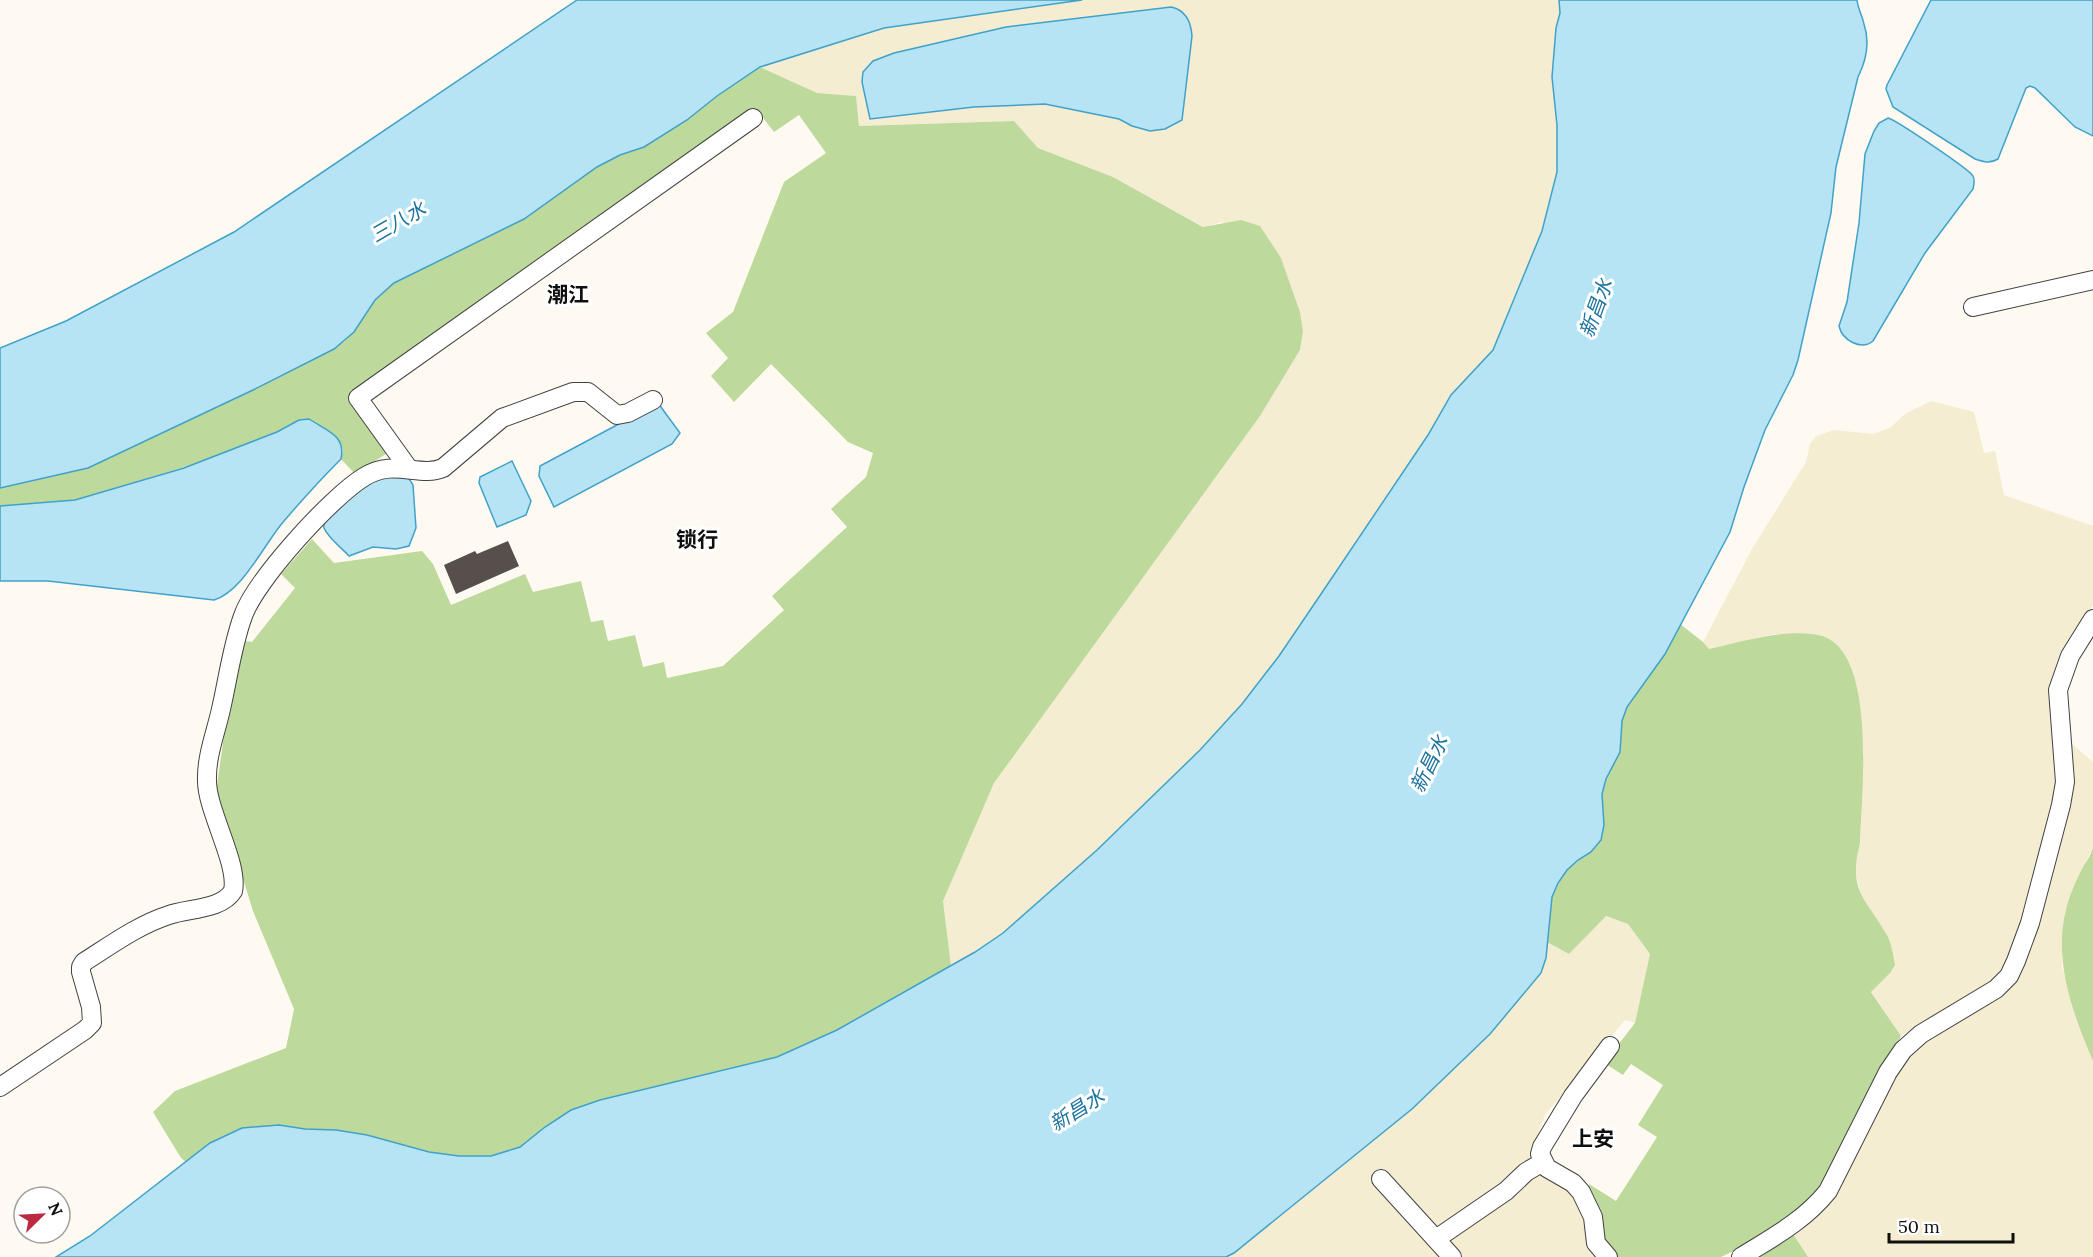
<svg xmlns="http://www.w3.org/2000/svg" width="2093" height="1257" font-family="Lora,'Noto Sans SC',serif">
	<style>
		.farmland { fill: #f4edd2 }
		.forest { fill: #bdd99b }
		.water { fill: #b7e4f4; stroke: #40a1c9; stroke-width: 1.5 }
		.building { fill: #574f4b }
		.lines { fill: none; stroke-linecap: round; stroke-linejoin: round }
		.minor-casing { stroke: #424242; stroke-width: 20 }
		.minor { stroke: #fff; stroke-width: 18 }
		.labels { text-anchor: middle; stroke-width: 6; stroke-linejoin: round; paint-order: stroke }
		.water-label { font-size: 20px; font-style: italic; fill: #1b739e; stroke: #fff }
		.quarter-label { font-size: 21px; font-weight: bold; fill: #0f0f0f; stroke: #fff }
	</style>
	<rect width="100%" height="100%" fill="#fffaf1"/>
	<!-- farmland -->
	<g class="farmland">
		<path d="M1082,0H1559L1560,13L1556,28L1552,77L1557,125V172L1542,231L1493,350L1443,408L1428,435L1279,656L1242,704L1200,750L1097,850L1003,933L951,966L943,901L994,783L1260,416L1300,350L1303,331L1300,312L1281,258L1222,222L1204,227L1113,177L1038,148L1014,121L859,126L856,96L817,93L760,67L884,28Z"/>
		<path d="M1931,401L1974,412L1984,453L1995,451L2004,495L2093,526V605L2062,659L2058,790L2015,955L1989,989L1949,1007L1901,1036L1871,991L1890,973L1888,937L1862,898L1855,870V861L1860,843L1850,665L1832,642L1775,634L1709,649L1703,642L1752,549L1806,462L1810,444L1816,436L1834,430L1874,434L1891,427L1905,414Z"/>
		<path d="M2071,743L2093,762V847L2071,895L2066,911L2062,934V966L2074,1012L2093,1061V1257H1808L1793,1234L1897,1067L1930,1033L1992,999L2068,804Z"/>
		<path d="M1605,916L1628,924L1650,954L1635,1023L1625,1020L1545,1115L1530,1154L1550,1175L1574,1190L1600,1257H1226L1234,1253L1412,1109L1490,1034L1541,973L1546,958L1547,942L1569,954Z"/>
	</g>
	<!-- forest -->
	<g class="forest">
		<path d="M760,67L817,93L856,96L859,126L1014,121L1038,148L1113,177L1203,227L1241,220L1260,226L1281,258L1300,312L1303,331L1300,350L1260,416L994,783L943,901L951,966L837,1030L776,1057L600,1100L571,1110L545,1127L520,1147L491,1156H459L429,1152L367,1135L336,1130L305,1129L279,1125L210,1143L186,1162L181,1158L153,1112L175,1091L286,1048L294,1009L253,911L216,792L225,729L245,641L252,642L295,588L281,574L312,539L334,563L422,551L433,564L451,605L525,574L533,592L581,581L591,622L603,620L608,641L635,635L643,667L664,662L667,678L723,666L784,610L772,596L847,527L831,509L866,477L873,453L848,442L771,364L734,402L711,376L728,358L706,333L733,312L784,182L826,153L799,115L774,132L757,110L353,394L392,450L355,474L341,459L343,449L299,420L277,432L217,457L75,500L0,506V488L88,468L253,390L344,342L353,332L375,300L394,283L524,219L597,167L687,120L717,96Z"/>
		<path d="M1680,624L1703,642L1709,649C1742,642 1789,627 1822,636C1878,653 1861,798 1860,843C1847,892 1867,899 1888,937C1892,946 1893,955 1895,965L1890,973L1871,992L1901,1036L1869,1092L1822,1186L1807,1204L1765,1236L1721,1257H1615L1603,1242L1589,1184L1616,1201L1657,1137L1638,1125L1663,1085L1631,1064L1623,1075L1604,1063L1635,1023L1650,954L1628,924L1606,916L1569,954L1547,942L1552,897L1558,883L1567,870L1578,860L1591,852L1604,825L1602,794L1606,779L1620,752L1622,721L1627,707L1665,654Z"/>
		<path d="M2093,847V1061C2073,1014 2053,961 2066,910C2069,897 2075,883 2081,871C2085,863 2091,856 2093,847Z"/>
		<path d="M1793,1234L1808,1257H1753Z"/>
	</g>
	<!-- water -->
	<g class="water">
		<path d="M577,0H1082L884,28L760,67L717,96L687,120L644,147L620,155L597,167L524,219L394,283L375,300L354,332L334,349L253,390L88,468L0,488V348L66,321L234,232Z"/>
		<path d="M1559,0H1857C1858,9 1862,15 1864,24C1870,42 1866,61 1858,77L1836,167L1831,213L1798,360L1793,375L1765,430L1744,487L1730,532L1665,654L1627,707L1622,721L1620,752L1606,779L1602,794L1604,825L1601,840L1591,852L1578,860L1567,870L1558,883L1552,897L1546,958L1541,973L1490,1034L1412,1109L1234,1253L1226,1257H56L90,1236L210,1143L242,1128L279,1125L305,1129L336,1130L367,1135L429,1152L459,1156H491L520,1147L545,1127L571,1110L600,1100L777,1057L837,1030L975,952L1003,933L1097,850L1200,750L1242,704L1279,656L1319,597L1428,435L1451,395L1493,350L1542,231L1557,172V125L1552,77L1556,28L1560,13Z"/>
		<path d="M1931,0H2093V136L2075,127L2035,88L2030,86L2026,88L1998,159C1990,164 1984,162 1975,159L1893,107L1886,89L1887,85Z"/>
		<path d="M1171,7C1186,10 1191,22 1192,36L1182,120L1165,129L1150,131L1132,126L1119,119L1045,104L974,107L870,119L862,82L863,72L873,61L894,53L1006,27Z"/>
		<path d="M1888,118C1896,120 1969,169 1973,176C1975,180 1974,185 1973,189L1925,253L1873,341C1861,351 1842,340 1839,326L1847,302L1859,223L1865,154L1874,131L1879,123Z"/>
		<path d="M658,403L680,433L672,444L554,507L539,476L540,466Z"/>
		<path d="M309,419C327,431 346,435 341,459C321,479 302,500 284,521C264,544 243,591 214,600L48,581H0V506L75,500L184,468L277,432L299,420Z"/>
		<path d="M512,461L531,501L526,515L497,527L479,483L480,477Z"/>
		<path d="M381,476L408,477L413,485L416,528L409,546L396,549L373,547L349,556C342,548 328,538 324,528C320,517 371,481 381,476Z"/>
	</g>
	<!-- building -->
	<path class="building" d="M508,541L519,566L456,594L444,565L475,551L477,554Z"/>
	<g class="lines">
		<!-- minor casing -->
		<g class="minor-casing">
			<g id="minor">
				<path d="M1973,307L2093,280"/>
				<path d="M409,469L358,398L753,118"/>
				<path d="M0,1087L85,1030L92,1023L91,1007L81,972V967L84,962C111,945 138,925 169,915C189,908 221,910 233,891C239,864 207,811 207,781C206,757 216,732 221,709C228,679 232,646 243,616C255,581 331,497 364,477C394,458 419,478 443,468L502,418L573,392H588L617,415L628,413L653,400"/>
				<path d="M1381,1179L1452,1257"/>
				<path d="M1436,1239L1506,1191L1526,1172L1543,1162"/>
				<path d="M1608,1257L1596,1243L1593,1217L1581,1192L1573,1183L1547,1168L1540,1154L1542,1147L1573,1096L1610,1046"/>
				<path d="M1741,1257C1773,1237 1804,1221 1828,1191L1888,1072L1903,1050L1921,1034L1996,989L2009,976L2016,961L2030,923L2061,805L2065,782L2058,690L2070,656L2093,619"/>
			</g>
		</g>
		<!-- minor -->
		<use href="#minor" class="minor"/>
	</g>
	<g class="labels">
		<!-- water labels -->
		<g class="water-label">
			<text transform="translate(398 222) rotate(-30)" y="7">三八水</text>
			<text transform="translate(1596 308) rotate(-70)" y="7">新昌水</text>
			<text transform="translate(1429 764) rotate(-64)" y="7">新昌水</text>
			<text transform="translate(1077 1110) rotate(-32)" y="7">新昌水</text>
		</g>
		<!-- quarter labels -->
		<g class="quarter-label">
			<text x="568" y="302">潮江</text>
			<text x="697" y="547">锁行</text>
			<text x="1593" y="1146">上安</text>
		</g>
	</g>
	<!-- north arrow -->
	<g transform="translate(42 1215) rotate(66)"><circle r="28" fill="#ffffff" stroke="#9f9f9f" stroke-width="1.5"/>
	<path d="M0-4.5L10 22L0 15L-10 22Z" fill="#bb2a41"/>
	<text y="-9" font-size="16" font-weight="bold" text-anchor="middle" fill="#0f0f0f">N</text>
	</g>
	<!-- scale -->
	<path d="M1889 1233v9h124v-9" fill="none" stroke="#0f0f0f" stroke-width="3"/>
	<text x="1898" y="1233" font-size="18" fill="#0f0f0f" stroke="#ffffff" stroke-width="4.5" paint-order="stroke">50 m</text>
</svg>
